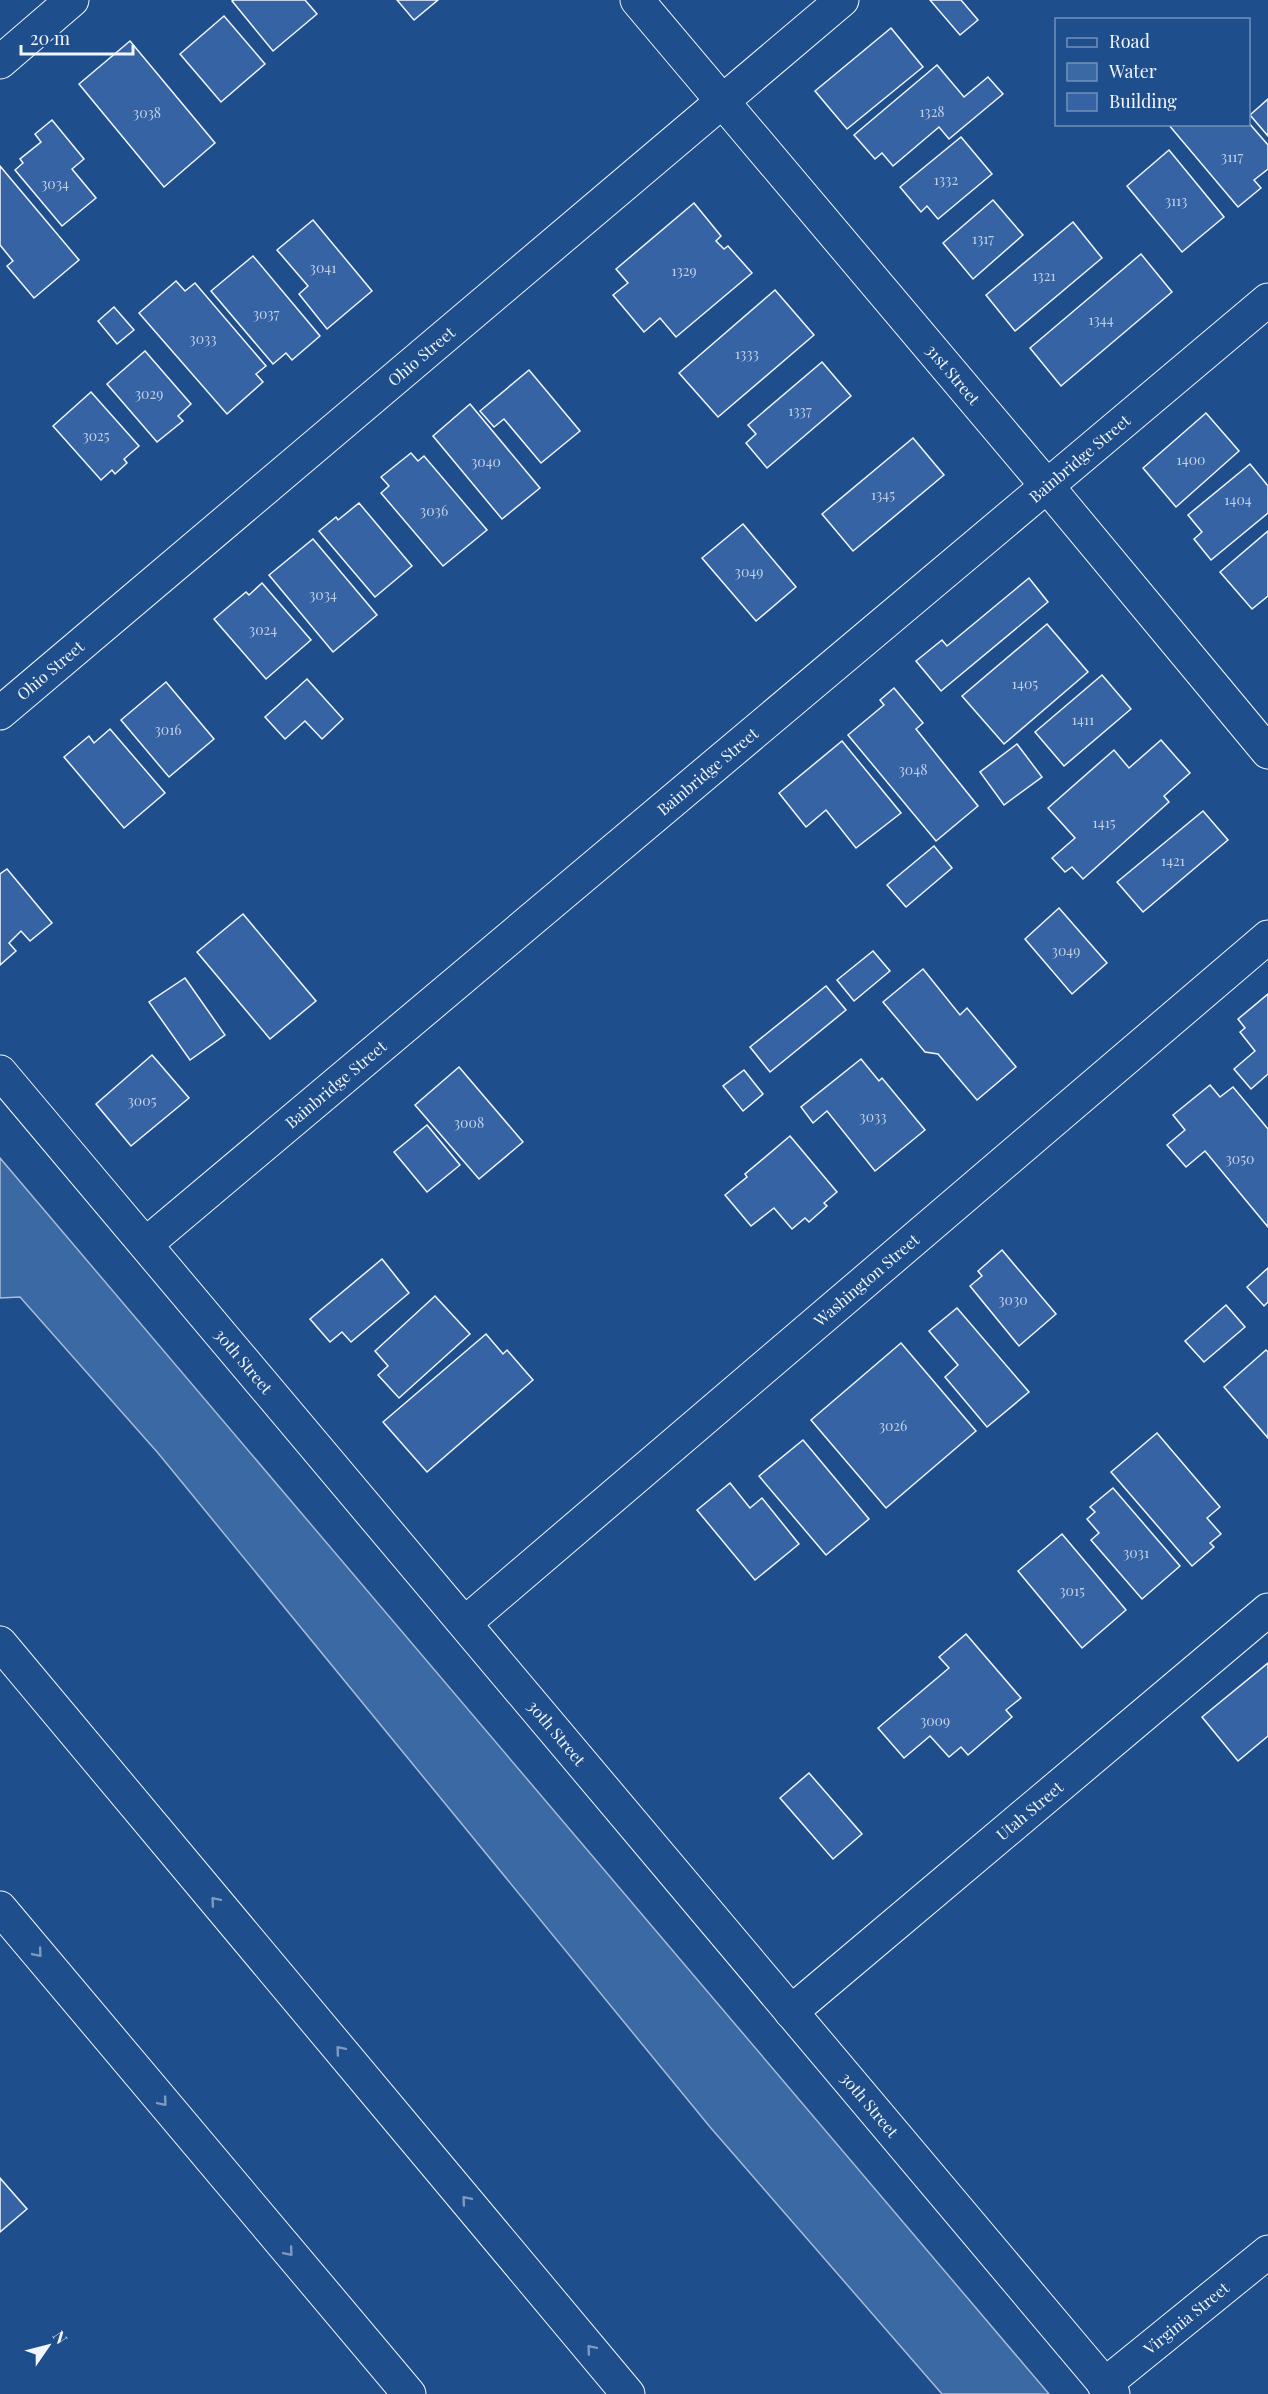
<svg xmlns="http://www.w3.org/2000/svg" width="1268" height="2394" font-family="'Playfair Display',serif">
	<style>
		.water { fill: #3b69a3; stroke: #a8bbd7; stroke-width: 1.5 }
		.building { fill: #3563a3; stroke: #f2f6ff; stroke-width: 1.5 }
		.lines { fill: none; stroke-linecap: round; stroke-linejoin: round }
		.minor-casing { stroke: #f2f6ff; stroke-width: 35 }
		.highway-casing { stroke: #f2f6ff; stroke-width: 35 }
		.minor { stroke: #1f4e8c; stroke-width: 33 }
		.highway { stroke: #1f4e8c; stroke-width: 33 }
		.oneway { stroke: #7e9ac0 }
		.labels { text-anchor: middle; stroke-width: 4.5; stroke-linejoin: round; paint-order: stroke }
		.number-label { font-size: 14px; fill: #c3d1e8 }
		.street-label { font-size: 16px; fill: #f2f6ff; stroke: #1f4e8c }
	</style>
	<rect width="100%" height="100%" fill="#1f4e8c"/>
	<!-- water -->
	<path class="water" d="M0,1158L1049,2394H942L710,2127L158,1453L20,1297L0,1298Z"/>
	<!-- building -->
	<g class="building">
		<path d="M234,0H305L317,14L273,51L232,1Z"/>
		<path d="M397,0H438L414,20Z"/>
		<path d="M930,0H961L978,20L960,35Z"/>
		<path d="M224,16L265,64L221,102L180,54Z"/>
		<path d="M891,28L923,67L847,129L815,91Z"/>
		<path d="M130,41L215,143L164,187L79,84Z"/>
		<path d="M937,65L964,97L988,77L1003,94L949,139L939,127L893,166L882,153L875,159L854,135Z"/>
		<path d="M1268,99V136L1250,115Z"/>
		<path d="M52,120L84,159L72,169L96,198L62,226L15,170L23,163L20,159L41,142L35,134Z"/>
		<path d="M1248,122L1268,145V169L1254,180L1261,188L1238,207L1168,124H1248Z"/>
		<path d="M961,137L992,174L938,219L927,206L921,212L900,187Z"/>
		<path d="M1169,150L1224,217L1182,252L1127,186Z"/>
		<path d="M0,166L79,260L34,298L7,266L13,261L0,245Z"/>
		<path d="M993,200L1023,235L973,279L943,243Z"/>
		<path d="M694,203L721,236L716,241L724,249L728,246L752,273L676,337L660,318L644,332L613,295L628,283L616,269Z"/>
		<path d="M313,220L372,291L327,329L299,294L308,286L277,250Z"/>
		<path d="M1073,222L1102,258L1015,331L986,295Z"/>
		<path d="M1141,254L1172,292L1061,386L1030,348Z"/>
		<path d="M253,256L320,336L292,360L286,353L273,364L211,291Z"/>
		<path d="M176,281L185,291L195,283L266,366L256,374L263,382L227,414L139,313Z"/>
		<path d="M775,290L814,335L718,417L679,373Z"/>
		<path d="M114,307L134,330L117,344L98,321Z"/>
		<path d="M145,351L191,404L178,416L183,421L157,442L107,384Z"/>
		<path d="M822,362L851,396L767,468L746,443L756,434L748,425Z"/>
		<path d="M529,370L580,431L541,463L504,419L494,427L480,411Z"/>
		<path d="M91,392L139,446L124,459L127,463L115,474L112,470L101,480L53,426Z"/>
		<path d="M470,404L540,488L502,519L433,436Z"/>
		<path d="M1206,413L1239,451L1176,507L1143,468Z"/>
		<path d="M913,438L944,475L853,551L822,514Z"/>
		<path d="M411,453L418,461L424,456L487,530L443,566L381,493L389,486L381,477Z"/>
		<path d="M1250,464L1268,486V513L1211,560L1194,539L1202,532L1188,515Z"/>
		<path d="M359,503L412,566L375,597L319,531L336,517L338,520Z"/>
		<path d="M743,524L796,587L756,621L702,558Z"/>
		<path d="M1268,531V596L1252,609L1220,572Z"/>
		<path d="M313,539L377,615L333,652L269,575Z"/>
		<path d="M1029,578L1048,602L941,691L916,661L942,640L947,646Z"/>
		<path d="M262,583L311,640L266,679L214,619L246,592L249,595Z"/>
		<path d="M1047,624L1088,672L1004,744L962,696Z"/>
		<path d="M1102,675L1131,709L1064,766L1035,732Z"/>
		<path d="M307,679L343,719L322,739L305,721L285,739L265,717Z"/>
		<path d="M166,682L214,739L169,777L121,720Z"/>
		<path d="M894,688L923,723L916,729L978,806L936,841L848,735L884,705L880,700Z"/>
		<path d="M110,729L165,793L124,828L64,757L89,736L94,743Z"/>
		<path d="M1161,740L1190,773L1164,796L1169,802L1083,879L1072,867L1065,872L1052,858L1075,838L1048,808L1114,750L1129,768Z"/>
		<path d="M842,741L901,813L856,848L826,810L806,827L779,793Z"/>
		<path d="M1017,744L1042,777L1004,805L980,772Z"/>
		<path d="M1203,811L1228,840L1143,912L1117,882Z"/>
		<path d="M934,846L952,868L906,907L887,885Z"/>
		<path d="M7,869L52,923L30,941L21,931L9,943L16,951L0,965V874Z"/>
		<path d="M1059,908L1107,963L1072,994L1025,939Z"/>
		<path d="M243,914L316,1001L270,1039L197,952Z"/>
		<path d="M873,951L890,971L854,1001L837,980Z"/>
		<path d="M923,969L960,1015L967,1008L1016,1067L977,1100L938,1054L925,1052L883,1002Z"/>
		<path d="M185,978L225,1035L190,1060L149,1002Z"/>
		<path d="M826,986L846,1010L770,1072L750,1047Z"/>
		<path d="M1268,994V1074L1251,1089L1234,1069L1255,1051L1240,1032L1245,1028L1238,1019Z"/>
		<path d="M152,1055L189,1098L131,1146L96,1104Z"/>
		<path d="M861,1059L879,1081L882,1078L925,1130L875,1171L827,1111L813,1123L801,1107Z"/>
		<path d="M459,1067L523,1142L479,1179L415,1105Z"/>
		<path d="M744,1070L763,1094L743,1111L723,1086Z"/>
		<path d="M1210,1085L1220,1097L1233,1087L1268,1129V1227L1205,1151L1186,1167L1167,1145L1185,1130L1173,1115Z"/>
		<path d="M427,1125L460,1165L427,1192L394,1152Z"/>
		<path d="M790,1136L837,1192L824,1203L827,1206L809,1222L805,1218L792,1229L774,1208L751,1226L725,1195L747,1177L745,1174Z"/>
		<path d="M1002,1250L1056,1314L1019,1346L970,1286L982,1276L978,1271Z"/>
		<path d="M382,1259L409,1293L351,1342L342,1332L330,1342L310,1319Z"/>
		<path d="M1268,1268V1302L1264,1306L1247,1287Z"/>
		<path d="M435,1296L470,1334L399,1398L378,1375L388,1366L375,1351Z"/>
		<path d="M1226,1305L1245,1327L1204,1362L1185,1341Z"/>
		<path d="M957,1308L1029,1392L987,1427L945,1377L958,1365L929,1331Z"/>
		<path d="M486,1334L503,1354L507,1350L533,1380L427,1472L383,1422Z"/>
		<path d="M901,1343L976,1431L886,1508L811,1420Z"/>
		<path d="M1266,1350L1268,1352V1438L1224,1387Z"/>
		<path d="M1157,1433L1220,1507L1207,1518L1221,1534L1210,1543L1214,1547L1192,1566L1111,1472Z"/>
		<path d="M803,1440L869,1519L826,1555L759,1476Z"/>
		<path d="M730,1483L750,1508L762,1498L799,1544L755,1580L697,1510Z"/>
		<path d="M1113,1488L1180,1566L1142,1599L1091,1540L1099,1533L1087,1519L1095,1512L1090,1507Z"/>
		<path d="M1062,1534L1126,1610L1082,1648L1018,1571Z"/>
		<path d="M966,1634L1021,1698L1006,1710L1012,1717L968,1755L961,1747L949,1757L930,1736L904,1758L878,1728L949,1668L939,1657Z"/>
		<path d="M1268,1663V1736L1238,1761L1202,1717Z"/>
		<path d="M809,1773L862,1834L833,1859L780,1798Z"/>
		<path d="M0,2178L27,2209L0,2232Z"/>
	</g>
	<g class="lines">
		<!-- minor casing -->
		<g class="minor-casing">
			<g id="minor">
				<path id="s1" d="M637,0L1047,486L1268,752"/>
				<path d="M0,62L72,0"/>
				<path id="s2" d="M0,713L842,0"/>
				<path id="s3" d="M0,1072L1113,2394"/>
				<path id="s4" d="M146,1244L1268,300"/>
				<path id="s5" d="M465,1623L1268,937"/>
				<path id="s6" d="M791,2012L1268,1610"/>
				<path id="s7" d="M1104,2385L1268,2252"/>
			</g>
		</g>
		<!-- highway casing -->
		<g class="highway-casing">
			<g id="highway">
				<path d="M0,1643L628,2394"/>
				<path d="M0,1908L409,2394"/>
			</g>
		</g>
		<!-- minor -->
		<use href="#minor" class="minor"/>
		<!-- highway -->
		<use href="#highway" class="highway"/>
	</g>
	<!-- one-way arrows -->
	<defs><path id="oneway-chevron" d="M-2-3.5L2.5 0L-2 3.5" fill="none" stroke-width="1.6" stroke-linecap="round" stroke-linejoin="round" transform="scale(1.5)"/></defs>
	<g class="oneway">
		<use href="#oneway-chevron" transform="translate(215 1901) rotate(-130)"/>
		<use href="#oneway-chevron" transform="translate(38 1953) rotate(50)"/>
		<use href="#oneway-chevron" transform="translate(340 2050) rotate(-130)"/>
		<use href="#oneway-chevron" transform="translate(163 2102) rotate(50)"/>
		<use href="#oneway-chevron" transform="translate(466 2200) rotate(-130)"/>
		<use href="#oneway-chevron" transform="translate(289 2252) rotate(50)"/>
		<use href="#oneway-chevron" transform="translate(591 2349) rotate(-130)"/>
	</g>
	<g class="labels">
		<!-- number labels -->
		<g class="number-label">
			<text x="932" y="117">1328</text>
			<text x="147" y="118">3038</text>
			<text x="1232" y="162">3117</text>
			<text x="946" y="185">1332</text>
			<text x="55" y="189">3034</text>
			<text x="1176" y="206">3113</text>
			<text x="983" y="244">1317</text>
			<text x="323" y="273">3041</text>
			<text x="684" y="276">1329</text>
			<text x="1044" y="281">1321</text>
			<text x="266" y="319">3037</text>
			<text x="1101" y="325">1344</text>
			<text x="203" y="344">3033</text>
			<text x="747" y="359">1333</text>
			<text x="149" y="399">3029</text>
			<text x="800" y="416">1337</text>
			<text x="96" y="441">3025</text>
			<text x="1191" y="465">1400</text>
			<text x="486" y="467">3040</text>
			<text x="883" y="500">1345</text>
			<text x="1238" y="505">1404</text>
			<text x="434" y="516">3036</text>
			<text x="749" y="577">3049</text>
			<text x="323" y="600">3034</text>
			<text x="263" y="635">3024</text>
			<text x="1025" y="689">1405</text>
			<text x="1083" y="725">1411</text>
			<text x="168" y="735">3016</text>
			<text x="913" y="775">3048</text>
			<text x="1104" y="828">1415</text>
			<text x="1173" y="866">1421</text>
			<text x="1066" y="956">3049</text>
			<text x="142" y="1106">3005</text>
			<text x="873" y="1122">3033</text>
			<text x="469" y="1128">3008</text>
			<text x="1240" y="1164">3050</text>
			<text x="1013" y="1305">3030</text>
			<text x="893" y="1431">3026</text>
			<text x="1136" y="1558">3031</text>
			<text x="1072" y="1596">3015</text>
			<text x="935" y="1726">3009</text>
		</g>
		<!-- street labels -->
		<g class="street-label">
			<text dy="6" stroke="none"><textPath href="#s2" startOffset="552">Ohio Street</textPath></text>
			<text dy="6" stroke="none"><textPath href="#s1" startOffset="490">31st Street</textPath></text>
			<text dy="6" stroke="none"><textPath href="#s4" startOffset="1220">Bainbridge Street</textPath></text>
			<text dy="6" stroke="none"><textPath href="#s2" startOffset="66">Ohio Street</textPath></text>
			<text dy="6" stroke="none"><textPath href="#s4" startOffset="734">Bainbridge Street</textPath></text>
			<text dy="6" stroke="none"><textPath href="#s4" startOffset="248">Bainbridge Street</textPath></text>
			<text dy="6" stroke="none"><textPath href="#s5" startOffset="528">Washington Street</textPath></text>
			<text dy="6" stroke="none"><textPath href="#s3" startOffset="378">30th Street</textPath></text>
			<text dy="6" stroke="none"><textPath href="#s3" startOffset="864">30th Street</textPath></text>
			<text dy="6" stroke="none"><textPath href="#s6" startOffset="312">Utah Street</textPath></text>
			<text dy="6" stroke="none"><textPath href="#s3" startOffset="1350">30th Street</textPath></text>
			<text dy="6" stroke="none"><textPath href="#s7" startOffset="106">Virginia Street</textPath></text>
		</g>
	</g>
	<!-- legend -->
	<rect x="1055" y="18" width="195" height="108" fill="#1f4e8c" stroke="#7391ba" stroke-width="1.5"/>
	<rect x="1067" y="38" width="30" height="9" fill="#1f4e8c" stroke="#7391ba" stroke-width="1.5"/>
	<text x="1109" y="48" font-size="18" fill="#f2f6ff">Road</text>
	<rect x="1067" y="63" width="30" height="18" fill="#3b69a3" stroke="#7391ba" stroke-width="1.5"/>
	<text x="1109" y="78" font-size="18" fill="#f2f6ff">Water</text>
	<rect x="1067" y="93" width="30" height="18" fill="#3563a3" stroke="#7391ba" stroke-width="1.5"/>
	<text x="1109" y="108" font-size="18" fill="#f2f6ff">Building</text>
	<!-- north arrow -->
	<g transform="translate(48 2346) rotate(55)" stroke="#1f4e8c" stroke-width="4.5" paint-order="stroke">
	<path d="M0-4.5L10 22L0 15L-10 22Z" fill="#f2f6ff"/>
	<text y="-9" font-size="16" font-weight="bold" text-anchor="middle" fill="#f2f6ff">N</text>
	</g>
	<!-- scale -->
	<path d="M21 45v9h112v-9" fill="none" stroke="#f2f6ff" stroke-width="3"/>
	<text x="30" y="45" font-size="18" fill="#f2f6ff" stroke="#1f4e8c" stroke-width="4.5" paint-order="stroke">20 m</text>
</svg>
